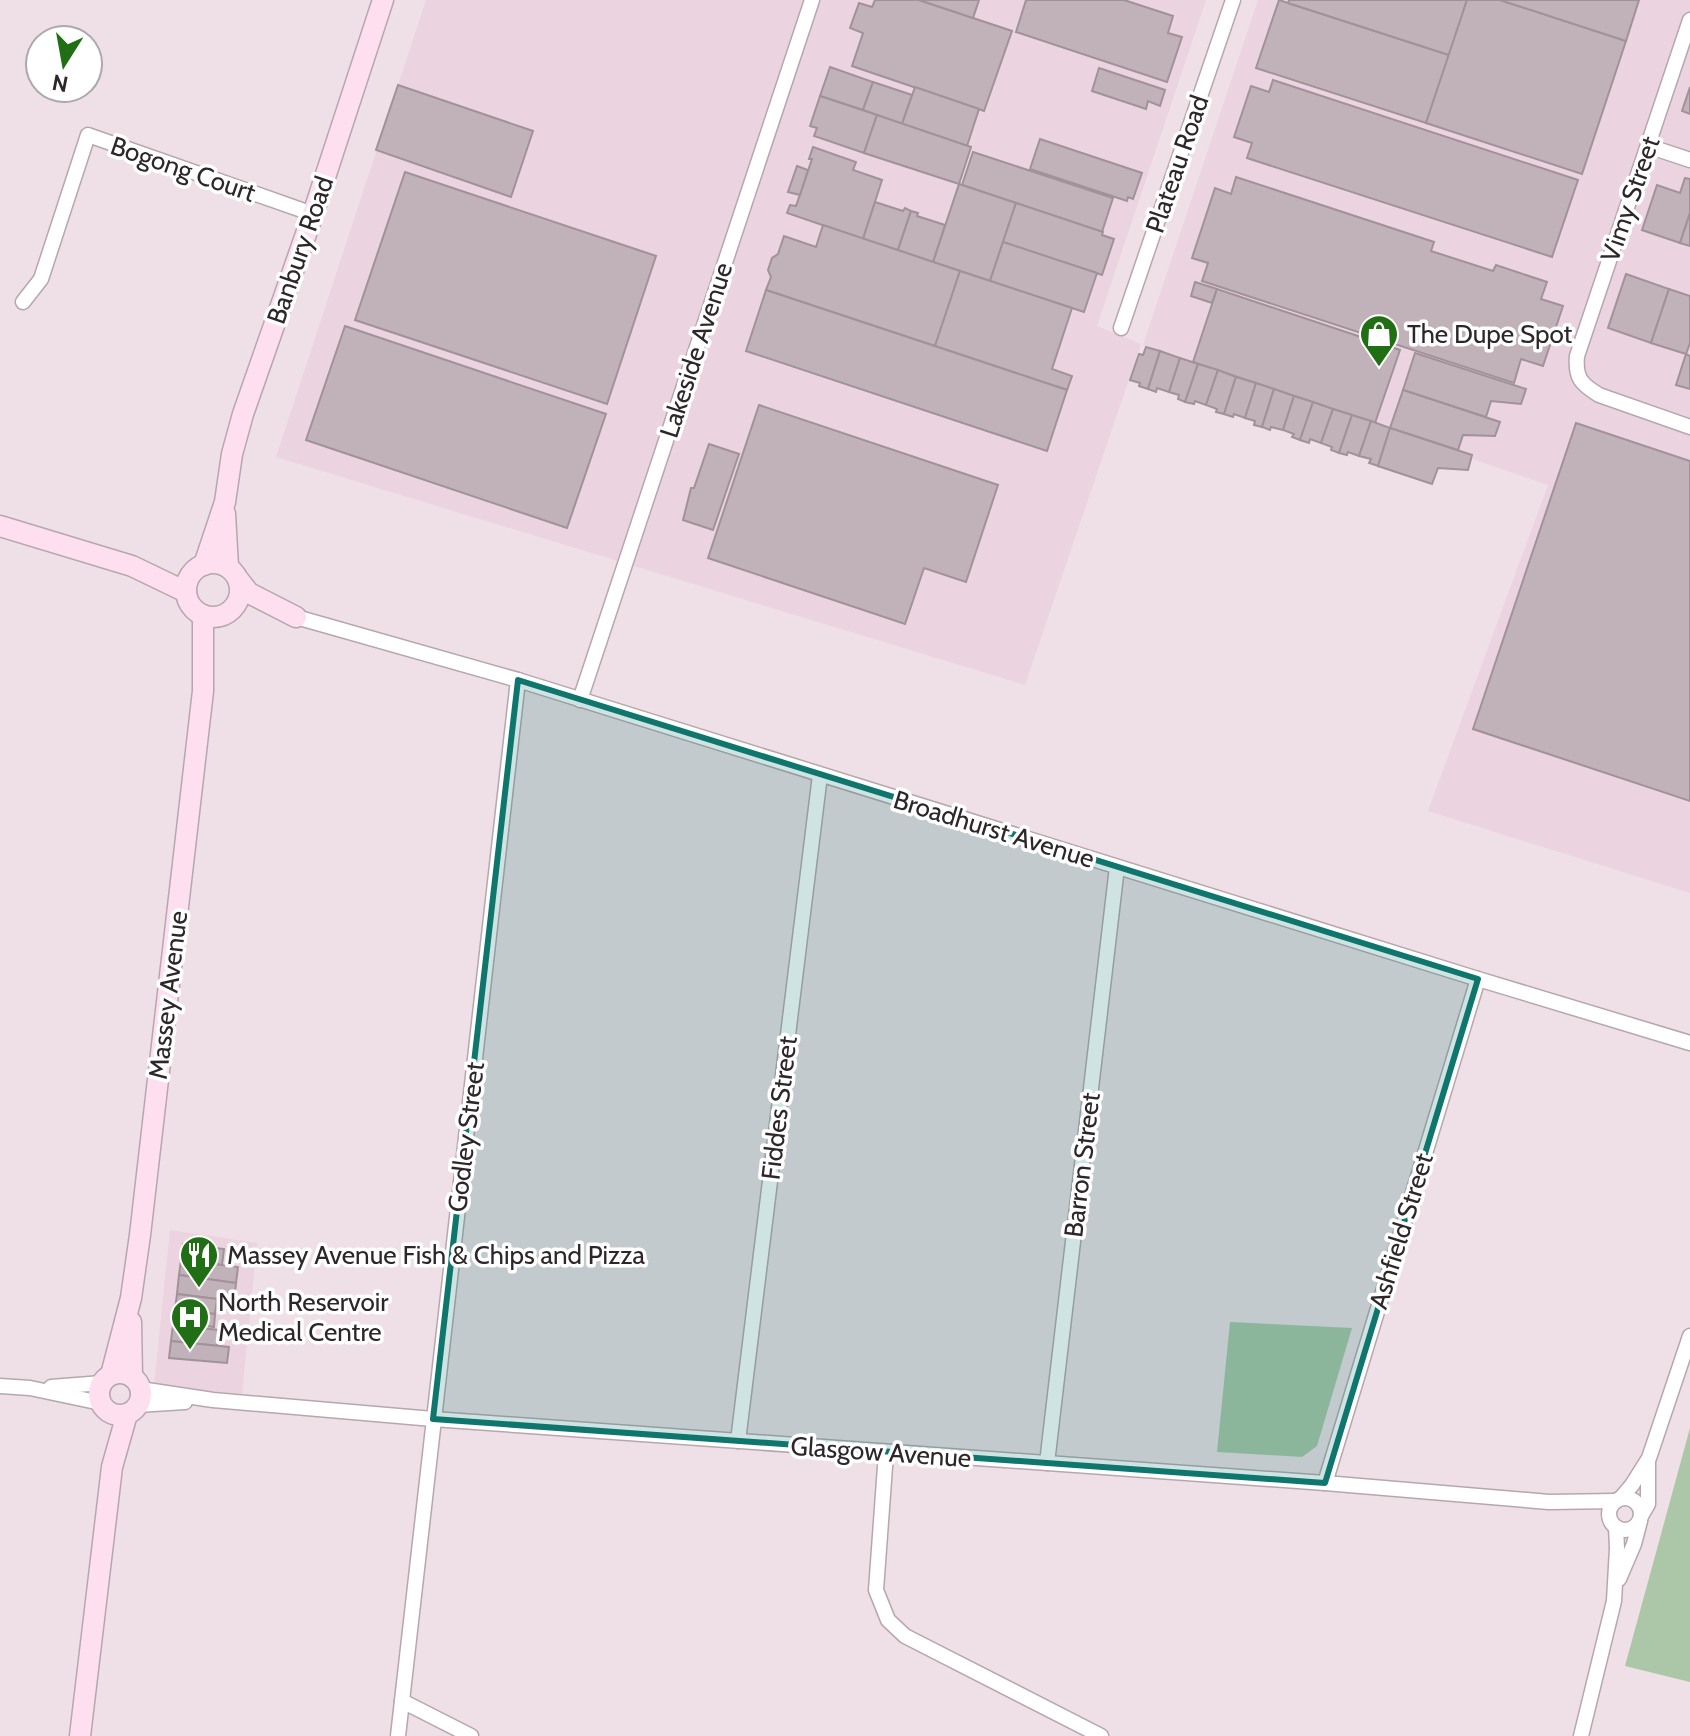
<svg xmlns="http://www.w3.org/2000/svg" width="1690" height="1736" font-family="Cabin,sans-serif">
	<style>
		.built { fill: #ebd3df }
		.green { fill: #acc6a8 }
		.building { fill: #c1b1b9; stroke: #a19299; stroke-width: 2 }
		.lines { fill: none; stroke-linecap: round; stroke-linejoin: round }
		.street-casing { stroke: #b6a7ae; stroke-width: 17 }
		.secondary-casing { stroke: #b6a7ae; stroke-width: 23 }
		.street { stroke: #fff; stroke-width: 14 }
		.secondary { stroke: #fedff0; stroke-width: 20 }
		.marked { fill: #0f766e; fill-opacity: 0.2; stroke: #0f766e; stroke-width: 6; stroke-linejoin: round }
		.labels { text-anchor: middle; stroke-width: 7; stroke-linejoin: round; paint-order: stroke }
		.street-label { font-size: 26px; fill: #2d272a; stroke: #fff }
		.poi-label { font-size: 26px; fill: #2d272a; stroke: #fff; text-anchor: start }
	</style>
	<rect width="100%" height="100%" fill="#efdfe7"/>
	<!-- built -->
	<g class="built">
		<path d="M426,0H1206L1097,326L1141,344L1025,685L276,457Z"/>
		<path d="M1258,0H1690V893L1428,811L1548,485L1143,345Z"/>
		<path d="M170,1230L257,1243L242,1394L154,1386Z"/>
	</g>
	<!-- green -->
	<g class="green">
		<path d="M1230,1322L1352,1328L1317,1446L1302,1457L1217,1452Z"/>
		<path d="M1690,1428V1682L1625,1666Z"/>
	</g>
	<!-- building -->
	<g class="building">
		<path d="M875,0H919L1012,31L984,111L852,66L863,33L850,28L859,3L872,7Z"/>
		<path d="M919,0H979L973,18Z"/>
		<path d="M1026,0H1124L1173,16L1168,33L1182,37L1167,82L1016,32Z"/>
		<path d="M1279,0L1449,55L1426,123L1256,68Z"/>
		<path d="M1289,0H1467L1449,55L1288,3Z"/>
		<path d="M1467,0H1500L1626,41L1582,174L1426,123Z"/>
		<path d="M1500,0H1639L1626,41Z"/>
		<path d="M830,67L873,82L863,110L820,96Z"/>
		<path d="M1099,68L1165,90L1160,106L1148,101L1146,109L1092,91Z"/>
		<path d="M1273,80L1578,180L1552,257L1247,158L1252,143L1234,137L1251,86L1269,92Z"/>
		<path d="M873,82L912,95L902,124L863,110Z"/>
		<path d="M398,85L533,131L511,197L376,150Z"/>
		<path d="M915,87L979,109L967,146L902,124Z"/>
		<path d="M1690,87V114L1682,111Z"/>
		<path d="M820,96L877,115L864,153L814,136L817,128L810,126Z"/>
		<path d="M877,115L971,147L959,184L864,153Z"/>
		<path d="M1040,139L1142,173L1133,199L1128,197L1127,201L1030,169Z"/>
		<path d="M813,147L856,162L853,170L882,180L863,239L787,213L790,205L796,206L812,159H809Z"/>
		<path d="M973,152L1113,198L1102,232L962,185Z"/>
		<path d="M797,166L808,170L800,195L788,192Z"/>
		<path d="M405,172L656,256L607,404L355,320Z"/>
		<path d="M1236,177L1434,242L1431,251L1493,271L1496,265L1547,282L1541,299L1563,306L1543,366L1521,359L1514,383L1202,281L1208,263L1192,258L1215,188L1231,194Z"/>
		<path d="M1685,178L1690,179V213L1680,243L1642,230L1657,185L1680,193Z"/>
		<path d="M959,184L1016,203L990,281L933,262Z"/>
		<path d="M875,202L903,211L905,208L911,211L898,250L863,239Z"/>
		<path d="M1016,203L1103,232L1102,235L1114,239L1102,275L1003,242Z"/>
		<path d="M911,211L918,213L917,216L945,225L933,262L898,250Z"/>
		<path d="M1690,213V246L1680,243Z"/>
		<path d="M823,225L960,271L935,346L766,290L771,277L768,270L772,258L778,254L784,236L816,247Z"/>
		<path d="M1003,242L1097,273L1084,312L990,281Z"/>
		<path d="M960,271L1072,308L1052,369L1072,376L1067,390L935,346Z"/>
		<path d="M1626,274L1669,289L1651,343L1608,328Z"/>
		<path d="M1195,282L1217,289L1212,303L1191,296Z"/>
		<path d="M1217,289L1400,350L1375,423L1193,362Z"/>
		<path d="M1669,289L1690,296V343L1686,354L1651,343Z"/>
		<path d="M766,290L1067,390L1047,451L746,351Z"/>
		<path d="M345,326L606,414L567,528L306,440Z"/>
		<path d="M1146,347L1160,351L1148,389L1139,386L1140,383L1130,380L1139,354L1143,355Z"/>
		<path d="M1160,351L1180,358L1169,392L1157,388L1156,392L1148,389Z"/>
		<path d="M1415,353L1526,389L1521,404L1491,401L1486,417L1403,390Z"/>
		<path d="M1686,354L1690,356V389L1676,385Z"/>
		<path d="M1180,358L1198,364L1185,402L1178,399L1179,395L1169,392Z"/>
		<path d="M1198,364L1218,370L1206,405L1195,401L1194,404L1185,402Z"/>
		<path d="M1218,370L1236,377L1224,414L1216,412L1217,409L1206,405Z"/>
		<path d="M1236,377L1256,383L1245,418L1234,414L1233,417L1224,414Z"/>
		<path d="M1256,383L1274,389L1262,427L1254,425L1255,421L1245,418Z"/>
		<path d="M1274,389L1294,396L1283,430L1271,427L1270,430L1262,427Z"/>
		<path d="M1403,390L1500,422L1495,436L1463,435L1458,450L1390,428Z"/>
		<path d="M1294,396L1313,402L1300,440L1292,437L1294,434L1283,430Z"/>
		<path d="M1313,402L1333,409L1321,443L1310,439L1309,443L1300,440Z"/>
		<path d="M759,405L998,485L966,582L924,568L905,624L708,558Z"/>
		<path d="M1333,409L1352,415L1339,453L1331,450L1332,447L1321,443Z"/>
		<path d="M1352,415L1371,421L1359,456L1348,452L1347,455L1339,453Z"/>
		<path d="M1371,421L1390,428L1378,466L1369,463L1371,459L1359,456Z"/>
		<path d="M1576,423L1690,461V801L1473,729Z"/>
		<path d="M1390,428L1472,455L1468,470L1438,468L1432,484L1378,466Z"/>
		<path d="M709,444L739,454L713,530L683,520L691,488H694Z"/>
		<path d="M183,1244L224,1249L222,1265L181,1260Z"/>
		<path d="M181,1260L238,1267L236,1283L179,1275Z"/>
		<path d="M179,1275L236,1283L234,1301L177,1294Z"/>
		<path d="M177,1294L217,1299L215,1314L175,1309Z"/>
		<path d="M175,1309L215,1314L214,1327L199,1325V1328L173,1325Z"/>
		<path d="M173,1325L219,1330L217,1346L171,1341Z"/>
		<path d="M171,1341L229,1347L227,1363L169,1358Z"/>
	</g>
	<g class="lines">
		<!-- street casing -->
		<g class="street-casing">
			<g id="street">
				<path d="M1690,20L1577,356C1575,378 1581,384 1599,395L1690,427"/>
				<path d="M1648,146L1690,160"/>
				<path d="M23,302L41,279L88,135L313,214"/>
				<path d="M1121,328L1233,0"/>
				<path d="M296,617L518,680L1478,979L1690,1043"/>
				<path d="M580,700L812,0"/>
				<path d="M0,1386L30,1388L101,1403"/>
				<path d="M51,1387L102,1383"/>
				<path d="M140,1389L213,1400L433,1419L1325,1483L1549,1502L1616,1501"/>
				<path d="M137,1405L185,1402"/>
				<path d="M738,1441L820,775"/>
				<path d="M886,1453L876,1590L888,1620L905,1636L1101,1736"/>
				<path d="M1047,1463L1117,867"/>
				<path d="M1325,1483L1478,979"/>
				<circle cx="1625" cy="1514" r="16"/>
				<path d="M1621,1498L1632,1485L1649,1458L1690,1336"/>
				<path d="M1641,1516L1648,1504V1462"/>
				<path d="M1619,1579L1634,1544L1640,1521"/>
				<path d="M402,1701L471,1736"/>
				<path d="M398,1736L518,680"/>
				<path d="M1581,1736L1614,1601L1617,1548L1616,1527"/>
			</g>
		</g>
		<!-- secondary casing -->
		<g class="secondary-casing">
			<g id="secondary">
				<path d="M225,514L228,567"/>
				<path d="M0,526L132,566L186,592"/>
				<circle cx="213" cy="590" r="27"/>
				<path d="M204,565L225,502L232,454L243,414L313,214L383,0"/>
				<path d="M238,579L249,593L296,617"/>
				<path d="M131,1322L132,1377"/>
				<circle cx="120" cy="1394" r="21"/>
				<path d="M111,1375L131,1298L140,1235L203,691V615"/>
				<path d="M80,1736L112,1467L127,1414"/>
			</g>
		</g>
		<!-- street -->
		<use href="#street" class="street"/>
		<!-- secondary -->
		<use href="#secondary" class="secondary"/>
	</g>
	<!-- marked area -->
	<path class="marked" d="M518,680L1478,979L1325,1483L433,1419Z"/>
	<!-- icons -->
	<defs>
		<g id="shop-pin" transform="scale(2)"><path d="M0 17L-7.5 6A9.5 9.5 0 1 1 7.5 6Z" fill="#206f15" stroke="#fff"/><path d="M-5-2.5h2.3a2.7 3.5 0 0 1 5.4 0H5L5.5 6h-11ZM-1.5-2.5h3a1.5 2.3 0 0 0-3 0Z" fill="#fff"/></g>
		<g id="restaurant-pin" transform="scale(2)"><path d="M0 17L-7.5 6A9.5 9.5 0 1 1 7.5 6Z" fill="#206f15" stroke="#fff"/><path d="M-5-6h1v4h1v-4h1v4h1v-4h1v5L-1.5 .5V6h-2V.5L-5-1ZM5-6V6H3V1.5H1.5Q1.5-4 5-6Z" fill="#fff"/></g>
		<g id="hospital-pin" transform="scale(2)"><path d="M0 17L-7.5 6A9.5 9.5 0 1 1 7.5 6Z" fill="#206f15" stroke="#fff"/><path d="M-5-5h3v3.5h4V-5h3V5h-3V1.5h-4V5h-3Z" fill="#fff"/></g>
	</defs>
	<g fill-rule="evenodd">
		<use href="#shop-pin" x="1379" y="334"/>
		<use href="#restaurant-pin" x="199" y="1255"/>
		<use href="#hospital-pin" x="190" y="1317"/>
	</g>
	<g class="labels">
		<!-- street labels -->
		<g class="street-label">
			<text transform="translate(1177 164) rotate(-71)" y="9">Plateau Road</text>
			<text transform="translate(183 169) rotate(19)" y="9">Bogong Court</text>
			<text transform="translate(1630 199) rotate(-71)" y="9">Vimy Street</text>
			<text transform="translate(300 250) rotate(-71)" y="9">Banbury Road</text>
			<text transform="translate(696 350) rotate(-72)" y="9">Lakeside Avenue</text>
			<text transform="translate(994 829) rotate(17)" y="9">Broadhurst Avenue</text>
			<text transform="translate(168 995) rotate(-83)" y="9">Massey Avenue</text>
			<text transform="translate(779 1108) rotate(-83)" y="9">Fiddes Street</text>
			<text transform="translate(466 1137) rotate(-83)" y="9">Godley Street</text>
			<text transform="translate(1082 1165) rotate(-83)" y="9">Barron Street</text>
			<text transform="translate(1401 1231) rotate(-73)" y="9">Ashfield Street</text>
			<text transform="translate(881 1452) rotate(4)" y="9">Glasgow Avenue</text>
		</g>
		<!-- poi labels -->
		<g class="poi-label">
			<text x="1407" y="343">The Dupe Spot</text>
			<text x="227" y="1264">Massey Avenue Fish &amp; Chips and Pizza</text>
			<text x="218" y="1311">North Reservoir<tspan x="218" dy="30">Medical Centre</tspan></text>
		</g>
	</g>
	<!-- north arrow -->
	<g transform="translate(64 64) rotate(191)"><circle r="38" fill="#ffffff" stroke="#aba9aa" stroke-width="2"/>
	<path d="M0-6L14 30L0 20L-14 30Z" fill="#206f15"/>
	<text y="-12" font-size="22" font-weight="bold" text-anchor="middle" fill="#2d272a">N</text>
	</g>
</svg>
